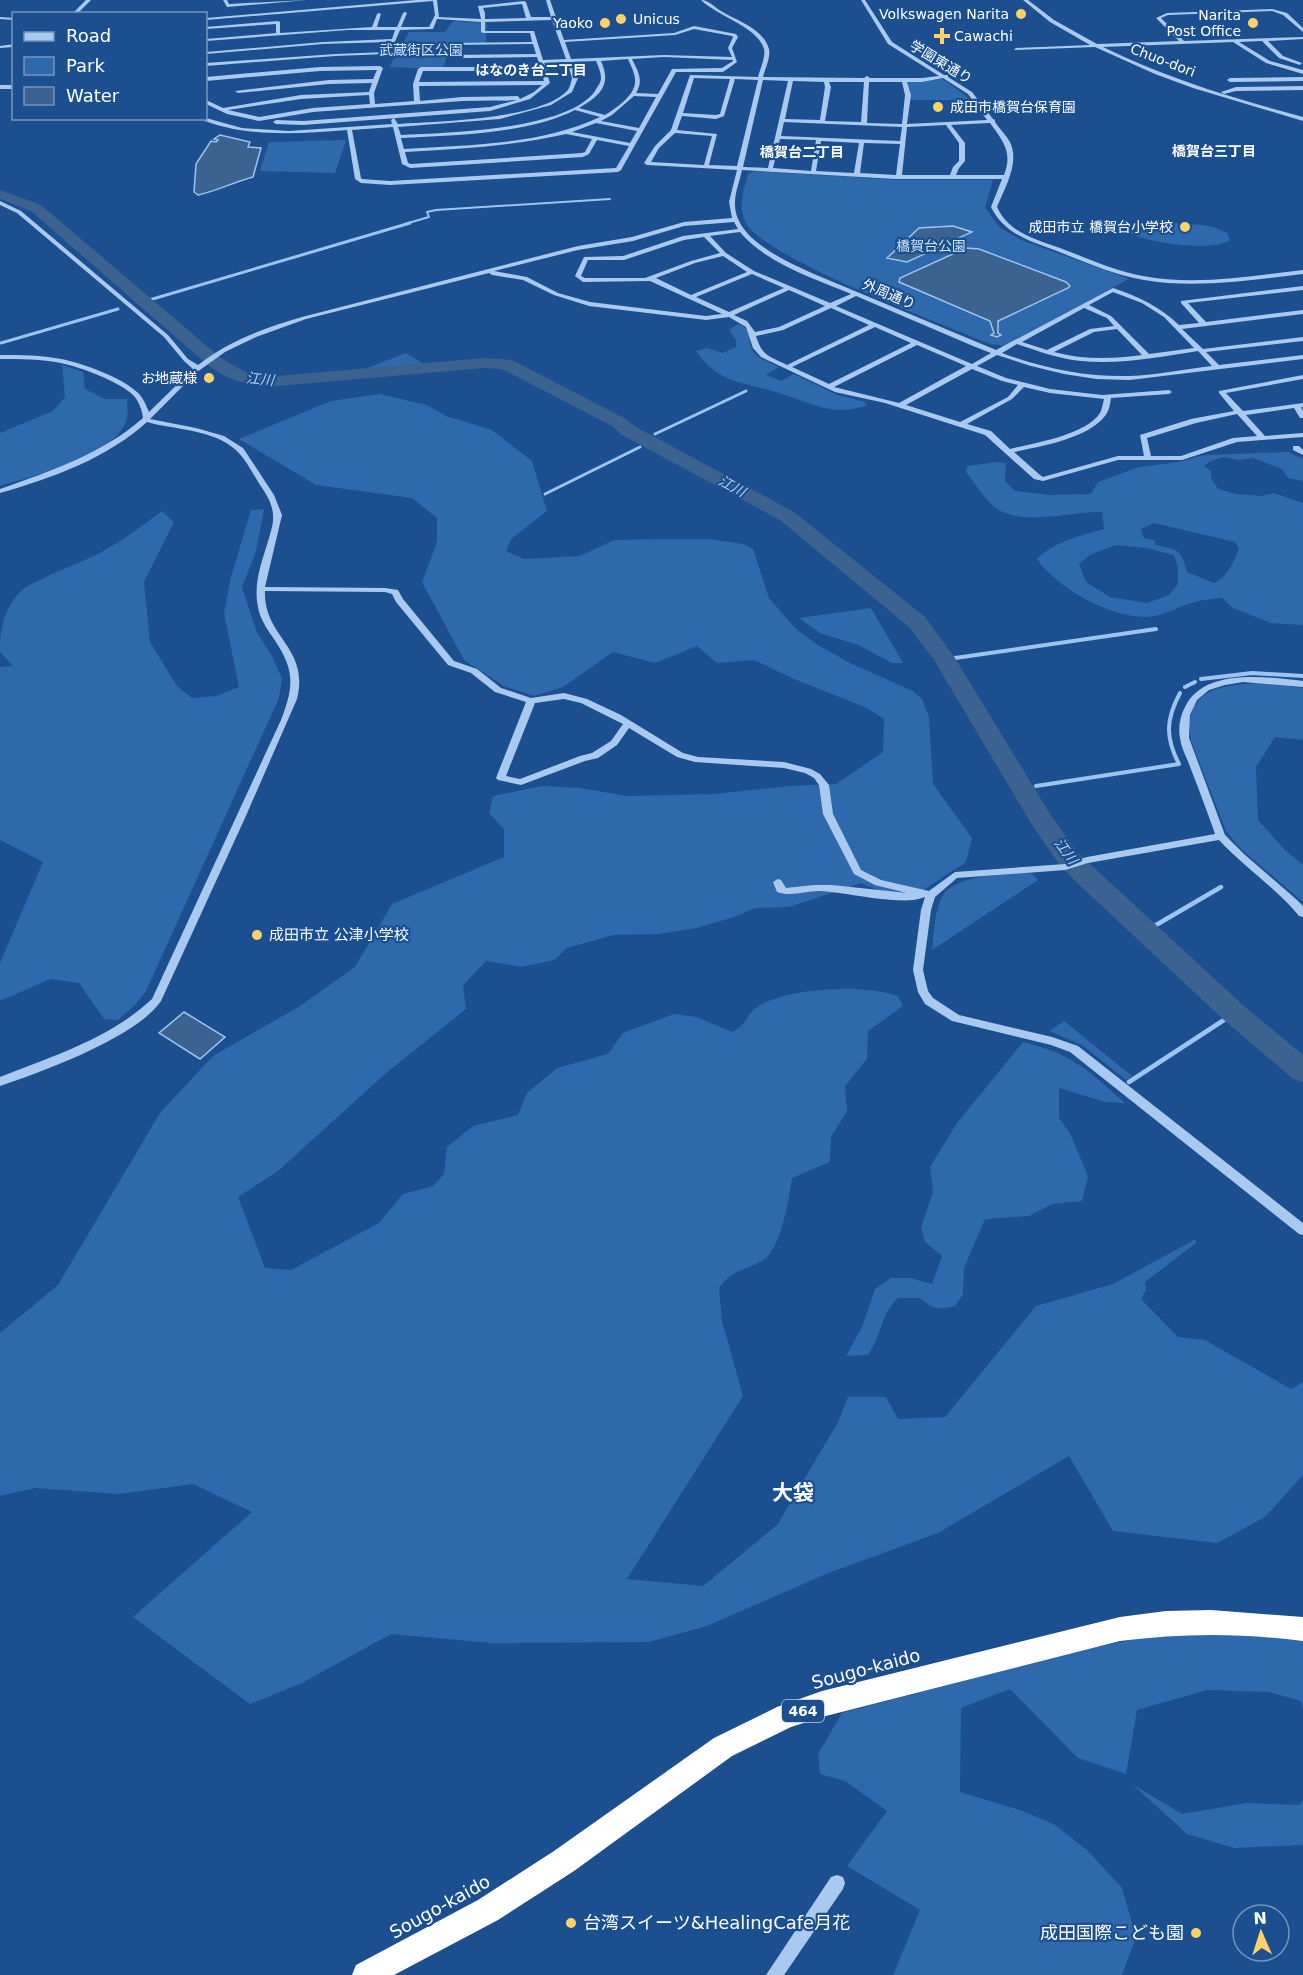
<svg xmlns="http://www.w3.org/2000/svg" width="1303" height="1975" font-family="'DejaVu Sans','Noto Sans JP',sans-serif">
	<style>
		.green { fill: #2e69ad; fill-rule: evenodd }
		.water { fill: #3c6290; stroke: #9cc4f0; stroke-width: 1.5 }
		.lines { fill: none; stroke-linecap: round; stroke-linejoin: round }
		.stream-far3 { stroke: #9cc4f0; stroke-width: 2 }
		.stream-far2 { stroke: #9cc4f0; stroke-width: 3 }
		.stream-far1 { stroke: #9cc4f0; stroke-width: 4 }
		.stream { stroke: #9cc4f0; stroke-width: 4.5 }
		.river { fill: #3c6290; fill-rule: evenodd }
		.minor { fill: #a9c9ee; fill-rule: evenodd }
		.highway { fill: #fff; fill-rule: evenodd }
		.poi-dot { fill: #ffd166; stroke: #1b4f8f; stroke-width: 2 }
		.labels { text-anchor: middle; stroke-width: 4.5; stroke-linejoin: round; paint-order: stroke }
		.far-poi-label { font-size: 14px; fill: #fff; stroke: #1b4f8f; text-anchor: end }
		.far-park-label { font-size: 14px; fill: #cfe3fa; stroke: #1b4f8f }
		.far-street-label { font-size: 14px; fill: #fff; stroke: #1b4f8f }
		.far-neighbourhood-label { font-size: 14px; font-weight: bold; fill: #fff; stroke: #1b4f8f }
		.far-water-label { font-size: 14px; font-style: italic; fill: #b5d3f5; stroke: #1b4f8f }
		.shield { fill: #1b4f8f; stroke: #bbcadd; stroke-width: 1.5 }
		.shield-label { font-size: 14px; font-weight: bold; fill: #fff }
		.poi-label { font-size: 15px; fill: #fff; stroke: #1b4f8f; text-anchor: start }
		.near-street-label { font-size: 18px; fill: #fff; stroke: #1b4f8f }
		.near-poi-label { font-size: 18px; fill: #fff; stroke: #1b4f8f; text-anchor: start }
		.near-quarter-label { font-size: 21px; font-weight: bold; fill: #fff; stroke: #1b4f8f }
	</style>
	<rect width="100%" height="100%" fill="#1b4f8f"/>
	<!-- green -->
	<g class="green">
		<path d="M453,21L487,23L486,43H453L442,69L389,67L409,32H445Z"/>
		<path d="M943,79L971,100H911L907,81Z"/>
		<path d="M346,140L335,173L260,171L269,142Z"/>
		<path d="M755,171L899,180H993L985,207L999,227L1021,240L1129,279L1004,346L990,344C945,325 764,258 746,223C737,206 744,190 748,174Z"/>
		<path d="M1138,221L1203,225L1214,227L1227,233L1230,240C1214,252 1147,243 1130,233L1131,225Z"/>
		<path d="M738,324L748,329C751,357 754,355 779,367L766,375L781,381L794,374L837,395L865,402L867,406C859,407 851,410 843,410C821,411 798,398 776,392C742,382 718,383 696,351L707,348L723,353L736,347V340L729,330Z"/>
		<path d="M406,353L424,364L365,369Z"/>
		<path d="M62,365L83,372L85,389L105,399H127C127,406 129,415 126,422C108,461 38,474 0,486V433L53,411L65,397Z"/>
		<path d="M380,394L427,405L446,416L492,430L532,461L547,511L511,539L506,551L524,559L580,556L614,540L663,539H709L743,544L753,549L769,598L795,628L816,644L852,664L913,691L922,699L929,717L933,784L972,838L966,862L916,895L892,896L861,883L789,907L756,908L734,917L697,928L659,934L613,935L567,948L554,960L521,967L486,961L463,985L466,1009L385,1074L278,1171L238,1197L265,1268L291,1270L379,1223L403,1194L433,1186L444,1174L447,1147L473,1126L518,1115L527,1093L557,1068L608,1054L623,1033L674,1014L697,1017L732,1032C748,1024 746,1014 757,1007C787,987 865,984 898,996L903,1006L868,1031L867,1059L845,1086L847,1111L831,1137L830,1162L792,1178C789,1199 781,1250 762,1261C743,1271 732,1270 719,1288L722,1321L743,1396L627,1579L703,1586L777,1525L837,1424L848,1397H886L898,1419L945,1417L1036,1306L1113,1284L1196,1239V1243L1145,1282L1146,1290L1141,1299L1178,1337L1205,1340L1291,1389L1303,1382V1475L1265,1517L1217,1543L1113,1531L1069,1456L938,1533L826,1574L707,1626L649,1642L491,1643L391,1634L302,1683L250,1704L133,1617L252,1512L193,1484L119,1494L35,1488L0,1496V1333L58,1285L160,1113L213,1056L300,1006L355,967L392,904L504,857V829L489,813L493,796L542,786L580,788L627,796L713,794L791,786L836,784L883,752L884,719L867,708L794,679L754,660L717,663L697,646L655,663L613,652L563,687L534,696L504,686L464,660L422,582L437,542V518L412,498L316,485L239,439L331,401Z"/>
		<path d="M1288,452L1303,459V481L1288,478L1282,469L1253,458L1238,460L1224,457L1211,461L1204,466L1211,471V478L1218,489L1236,494L1262,496L1274,493L1303,503V625L1271,623L1233,608L1222,598C1214,599 1206,599 1199,601C1184,604 1170,613 1155,616C1118,623 1057,589 1037,559C1054,541 1081,536 1104,529L1102,512C1072,511 1022,527 996,508C984,499 975,483 966,472L967,466L998,462L1006,463L1005,481L1015,491L1050,495L1091,494L1098,482L1139,467L1178,462L1205,455ZM1154,523L1235,542L1239,549C1234,561 1227,578 1214,583L1187,572C1181,549 1179,550 1156,545L1154,540L1144,538L1141,529ZM1115,545L1146,548L1174,555L1178,567V584L1169,595L1147,603L1110,597L1086,582L1079,564L1090,555Z"/>
		<path d="M264,509L256,552L242,587L257,633L271,654L282,678L279,698L146,991L135,1005L118,1020L104,1019L79,983L50,979L0,1001V963L43,862L0,840V667L13,666L0,652C0,628 3,611 20,592C30,581 83,562 100,553C122,541 142,526 162,511L174,522L144,582L150,642L177,686L192,698L216,696L239,687L224,613L231,577L251,510Z"/>
		<path d="M871,608L903,663H892L858,645L820,633L799,618Z"/>
		<path d="M1264,683L1303,688V740L1275,737L1256,767L1258,820L1284,849L1303,865V902L1241,849L1226,831L1191,741C1183,687 1222,685 1264,683Z"/>
		<path d="M1031,873L1038,880L932,950C934,934 934,914 941,899C952,873 1006,875 1031,873Z"/>
		<path d="M1064,1021L1132,1076L1126,1080L1082,1045L1049,1031Z"/>
		<path d="M1023,1042C1073,1054 1088,1070 1125,1103L1105,1102L1059,1088V1118L1070,1133L1088,1176L1082,1201L1052,1204L1029,1216L985,1219L964,1268L963,1294L955,1306C937,1310 934,1310 920,1298H898C882,1312 881,1336 868,1355L846,1356L862,1327L875,1289L891,1278H911L932,1284L942,1256L925,1242L921,1227L933,1192L930,1167L957,1123Z"/>
		<path d="M1221,1631L1303,1638V1709L1301,1701L1269,1692L1207,1690L1137,1710L1126,1774L1078,1758L1010,1689L961,1708L960,1792L1023,1811L1055,1825L1087,1850L1122,1888L1136,1937L1122,1975H893L920,1910L847,1866L887,1811L845,1781L820,1774L818,1754L842,1713L1081,1650L1167,1633Z"/>
		<path d="M1132,1784L1182,1814L1246,1803L1300,1805L1303,1799V1845L1234,1848L1187,1834Z"/>
	</g>
	<!-- water -->
	<g class="water">
		<path d="M220,135L250,142L248,147L261,148L253,177C234,182 217,191 198,195L194,192L196,164L211,141L216,142L218,140L214,139Z"/>
		<path d="M953,226L972,232L907,262L887,258L919,228Z"/>
		<path d="M966,248L979,249L1066,282L1070,286L1068,288L998,321V333L1001,335L997,337L991,335L994,333L990,321L899,282L900,278Z"/>
		<path d="M184,1012L225,1037L200,1059L159,1033Z"/>
	</g>
	<g class="lines">
		<!-- stream-far3 -->
		<path class="stream-far3" d="M405,224L429,217L427,212L436,210L610,199"/>
		<!-- stream-far2 -->
		<g class="stream-far2">
			<path d="M139,303L410,223"/>
			<path d="M1,343L118,309"/>
			<path d="M655,434L746,391"/>
			<path d="M643,438L648,436"/>
			<path d="M645,444L649,441"/>
			<path d="M545,494L640,447"/>
		</g>
		<!-- stream-far1 -->
		<g class="stream-far1">
			<path d="M955,658L1156,629"/>
			<path d="M1201,679L1252,673L1303,676"/>
			<path d="M1185,687L1195,682"/>
			<path d="M1036,786L1179,764C1165,737 1166,719 1180,693"/>
		</g>
		<!-- stream -->
		<g class="stream">
			<path d="M1151,928L1221,887"/>
			<path d="M1129,1082L1227,1018"/>
		</g>
		<!-- river -->
		<path class="river" d="M0,190L41,205L221,358L249,374L277,376L485,358L512,360L624,418L636,427L794,512L925,617L955,658L1050,814L1077,852L1244,1006L1303,1055V1082L1293,1079L1224,1020L1073,879L1059,864L1032,825L934,660L909,627L780,520L622,435L612,426L502,369L485,368L277,386C251,387 229,381 209,366L31,211L0,199Z"/>
		<!-- minor -->
		<g class="minor">
			<path d="M86,0H91L77,14H72Z"/>
			<path d="M223,0H227L229,4L307,0L227,7Z"/>
			<path d="M416,0H437L439,17L481,19L478,6L524,1L526,2L531,17H551L546,0H550L564,40L674,33L694,26L736,34L738,37L732,48L737,62L723,72H676L621,170L618,172L390,185L361,183L355,179L347,130C296,134 245,138 197,118H206L242,128L289,131L392,124L391,120L394,118L398,124C438,121 539,120 567,91C570,88 571,82 572,78L567,62L544,63L548,69L546,70L550,83L530,99L490,111L303,125L276,124L273,122L276,120L303,121L490,107L517,100L462,101L313,112L259,121L227,114L206,104V100L223,108L301,95L369,92L372,83L329,84L238,93L235,91L329,80L373,79L377,70L320,71L206,81V77L320,67L380,66L383,68L374,93L375,104L414,101L413,84L418,69L421,67H540L537,57L467,58L442,57L447,44L449,43L532,42L530,33H483L481,32V22L437,19L433,29L400,30L390,53L388,54L335,56L206,66V63L335,54L386,52L390,42L323,44L206,54V52L323,42L392,39L395,30H348L206,41V39L276,33V24L206,29V27L278,21L280,22V33L372,27L377,14L379,13L381,14L377,27H397L403,13L405,12L407,13L401,27H429L435,15L433,1L206,20V18ZM522,4L526,18L485,19V13L483,8ZM552,20L566,59L543,60L534,31H485V22ZM694,29L732,36L733,37L728,48L732,57L664,55L571,59L565,42L675,35ZM533,44L536,54L447,55L451,45ZM664,57L733,60V61L722,68L672,69L658,94L636,93C644,81 638,71 632,59ZM628,59C631,66 636,75 635,83C634,96 615,109 605,115L579,108C600,96 612,85 601,61ZM596,61C598,66 601,72 601,78C601,83 597,87 595,91C568,130 446,133 401,135L398,127L500,119L551,105L572,92L578,78L572,62ZM423,71H541L544,81L419,82ZM542,85L534,92L520,99L518,96L462,97L420,101L419,86ZM369,95L370,104L313,108L259,117L228,110L301,99ZM634,96L656,97L639,128L601,121L612,115ZM575,110L600,117C540,145 470,145 404,149L401,138C454,135 528,134 575,110ZM596,123L637,131L630,143L572,132ZM393,127L402,164L410,168L583,157L589,154L597,140L629,146L616,168L390,181L362,179L361,178L352,130ZM566,134L592,139L585,152L582,153L411,164L408,163L405,152C459,149 513,146 566,134Z"/>
			<path d="M701,0C709,0 714,7 721,11C737,21 763,28 769,49C771,57 765,69 763,77L864,78L867,76L870,78H922L939,76L888,44L861,0H865L892,42L944,75H948V77L972,92L993,119L995,120V122C999,128 1006,135 1010,142C1020,163 1005,187 997,207C1009,233 1035,239 1060,248C1087,258 1114,271 1143,276C1196,286 1250,276 1303,270V274C1250,280 1196,289 1144,280C1114,275 1085,262 1057,251C1030,241 1004,234 991,207L1002,179H895L742,170C740,180 735,192 735,202C733,239 786,261 814,274L996,350L1113,288C1138,296 1160,307 1179,325L1199,323L1181,303V301L1303,286V290L1188,303L1206,322L1303,310V314L1182,329L1203,349L1303,337V341L1206,352L1219,365L1303,355V359L1130,380L1096,379L1064,374L1031,366L997,355L977,366L1006,378L1050,389L1102,395L1169,390L1172,392L1169,394L1111,398C1110,405 1109,411 1105,416C1087,439 1041,446 1014,452L1040,475L1043,477L1118,456H1144L1140,435L1191,419L1234,411L1219,393V391L1303,375V379L1226,393L1243,411L1303,403V407H1301L1303,411V418H1300L1294,408L1246,415L1265,436L1303,433V437L1237,442L1182,460H1118L1043,481L1034,479L985,435L885,403L835,392L761,357L753,348L746,327L729,317L706,320L589,306L554,295L523,280L492,275L489,273L306,319L256,337L225,352L197,372L150,419L196,428L224,436L243,448L251,460L274,495L282,515L265,587L385,588L398,590L403,599L454,661L477,669L501,688L531,698L564,693L587,699L621,715L683,753L698,757L784,762L811,769L820,774L829,785L833,814L861,870L881,880L929,891L955,872L1065,864L1087,857L1215,834C1207,811 1198,787 1189,764C1186,756 1181,747 1180,738C1178,728 1180,716 1185,707C1204,667 1267,677 1303,681V687L1243,682L1225,685L1209,690L1197,700L1190,715L1189,738L1225,835L1244,854L1297,900L1303,906V917L1299,916C1275,887 1244,867 1219,840L1088,863L1065,870L957,878L935,897L931,910L923,970L928,991L933,998L959,1015L1052,1037L1078,1046L1303,1223V1235L1299,1234L1070,1052L1051,1045L952,1021L925,1004L918,992L913,970L921,910L925,897C902,907 848,892 819,891C804,891 792,897 777,892L773,882L778,879L781,880L786,888L814,885H832L907,893L875,885L854,874L823,814L819,785L814,778L805,773L784,768L695,762L677,757L629,728L617,745L598,758L585,761L521,785L498,780L496,778L526,702L495,692L471,673L448,665L396,602L392,594L385,592L265,591C263,637 310,647 297,699L245,818L161,1001C137,1037 42,1072 0,1086V1077C53,1056 109,1039 152,999L281,720C294,686 295,670 274,639C267,629 260,619 258,607C252,579 266,553 272,527C276,510 269,498 260,485C253,474 246,460 237,451C214,429 175,430 147,422C106,459 52,478 0,493V489C51,471 102,454 143,418C142,410 139,402 134,396C121,382 80,367 61,363C41,359 20,359 0,359V355C20,355 41,355 61,359C82,363 121,377 137,392C143,397 146,405 149,412L193,369L184,361L164,337L17,213L0,205V201L21,211L168,335L188,359L198,365C229,341 264,328 302,317L578,246L632,237L684,222L732,218L729,202L737,170L647,165L644,163L655,146L671,130L690,75L758,77C760,69 766,57 764,49C758,27 717,16 701,0ZM694,78L730,79L720,114L716,115L683,113ZM943,78L968,94L987,120L907,124L911,95L907,82H922ZM735,79L758,80L737,166L709,165L717,134L677,130L682,116L716,119L724,116ZM763,80L788,81L768,168L743,167ZM793,81L824,82L825,87L820,120L785,119ZM829,82H864L861,122L825,121L831,87ZM869,82H902L905,95L902,124L867,123ZM784,122L902,127L900,141L781,136ZM990,123C1003,141 1013,152 1004,175H956L959,168L965,161V143L951,125ZM946,125L959,143V161L953,167L950,175H902L907,127ZM675,133L712,136L704,165L651,162L659,148ZM780,139L816,140L811,171L773,168ZM821,141L859,143L854,173L816,171ZM864,143L900,144L896,175L860,173ZM734,222L738,229L683,236L623,256L584,257L575,276L583,282L650,281L722,314L706,316L590,302L558,293L527,277L494,271L578,250L633,241L684,226ZM740,232C767,264 813,278 851,294L830,303L754,271L726,253L710,236ZM704,237L720,253L691,261L645,278H585L581,276L588,260H624L684,240ZM723,256L747,272L691,295L656,278L695,263ZM752,274L784,288L729,312L696,297ZM789,290L825,306L779,327L755,332L747,321L734,315ZM1113,292L1142,303L1164,317L1194,348L1149,354L1111,316L1089,305ZM856,296L973,346L991,353L972,364L836,306ZM831,308L869,325L787,365C769,356 762,356 756,336L783,330ZM1084,308L1107,318L1114,326L1090,329L1047,350L1022,342ZM875,327L911,343L829,384L792,367ZM1117,329L1142,355C1113,359 1083,360 1054,352L1094,332ZM1017,344C1038,351 1059,359 1081,361C1120,365 1159,357 1198,351L1212,366C1185,369 1157,375 1129,376C1086,377 1042,368 1002,353ZM917,345L966,366L899,403L834,387ZM972,369L1002,381L1018,385L1008,397L960,422L906,405ZM1024,387L1050,393L1104,399C1103,403 1102,409 1100,413C1086,435 1034,443 1010,449L991,431L967,424L1012,399ZM1237,414L1257,436L1233,438L1181,456H1151L1147,438L1196,423ZM564,699L581,703L623,724L611,741L592,753L580,756L520,779L506,776L535,703Z"/>
			<path d="M1023,0H1028L1054,20L1097,44L1179,41L1156,18L1167,13L1272,9L1287,13L1303,28V32L1283,15L1272,11L1168,15L1161,18L1184,41L1303,37V39L1268,41L1283,56L1302,63L1300,65L1279,58L1262,41L1239,42L1270,61L1303,70V74L1266,63L1233,42L1103,47C1166,78 1235,99 1303,117V121L1193,88L1155,74L1095,47L1014,50L1016,48L1090,45L1050,22Z"/>
			<path d="M0,17L14,18V20L0,19Z"/>
			<path d="M14,44V47L0,48V46Z"/>
			<path d="M1303,77V81L1230,82L1227,80L1230,78Z"/>
			<rect x="0" y="85" width="14" height="4"/>
			<path d="M1303,86V90L1236,91L1224,94L1221,92L1236,87Z"/>
			<path d="M1293,446H1299L1303,450V455L1293,450Z"/>
			<path d="M837,1875L843,1877L845,1883L843,1889L784,1975H766L831,1877Z"/>
		</g>
		<!-- highway -->
		<path class="highway" d="M1211,1610L1303,1617V1641C1241,1633 1182,1633 1120,1641L822,1717L791,1727L732,1756L574,1871L498,1920L394,1975H352L356,1965L478,1900L554,1851L714,1738L777,1707L822,1691L1120,1617L1166,1611Z"/>
	</g>
	<!-- markers -->
	<g class="poi-dot">
		<circle cx="1021" cy="14" r="6"/>
		<circle cx="621" cy="19" r="6"/>
		<circle cx="605" cy="23" r="6"/>
		<circle cx="1253" cy="23" r="6"/>
		<path d="M939 27h6v6h6v6h-6v6h-6v-6h-6v-6h6z"/>
		<circle cx="938" cy="107" r="6"/>
		<circle cx="1185" cy="227" r="6"/>
		<circle cx="209" cy="378" r="6"/>
		<circle cx="257" cy="935" r="6"/>
		<circle cx="571" cy="1923" r="6"/>
		<circle cx="1196" cy="1933" r="6"/>
	</g>
	<g class="labels">
		<!-- far-poi labels -->
		<g class="far-poi-label">
			<text x="1009" y="19">Volkswagen Narita</text>
			<text x="1241" y="20">Narita<tspan x="1241" dy="16">Post Office</tspan></text>
			<text x="633" y="24" text-anchor="start">Unicus</text>
			<text x="593" y="28">Yaoko</text>
			<text x="954" y="41" text-anchor="start">Cawachi</text>
			<text x="950" y="112" text-anchor="start">成田市橋賀台保育園</text>
			<text x="1173" y="232">成田市立 橋賀台小学校</text>
			<text x="197" y="383">お地蔵様</text>
		</g>
		<!-- far-park labels -->
		<g class="far-park-label">
			<text x="421" y="55">武蔵街区公園</text>
			<text x="931" y="251">橋賀台公園</text>
		</g>
		<!-- far-street labels -->
		<g class="far-street-label">
			<text transform="translate(1163 60) rotate(21)" y="5">Chuo-dori</text>
			<text transform="translate(941 62) rotate(31)" y="5">学園東通り</text>
			<text transform="translate(889 294) rotate(23)" y="5">外周通り</text>
		</g>
		<!-- far-neighbourhood labels -->
		<g class="far-neighbourhood-label">
			<text x="531" y="75">はなのき台二丁目</text>
			<text x="1214" y="156">橋賀台三丁目</text>
			<text x="802" y="157">橋賀台二丁目</text>
		</g>
		<!-- far-water labels -->
		<g class="far-water-label">
			<text transform="translate(260 379) rotate(6)" y="5">江川</text>
			<text transform="translate(732 486) rotate(28)" y="5">江川</text>
			<text transform="translate(1066 851) rotate(53)" y="5">江川</text>
		</g>
		<!-- shield labels -->
		<rect class="shield" x="782" y="1700" width="42" height="22" rx="4.5"/>
		<g class="shield-label">
			<text x="803" y="1716">464</text>
		</g>
		<!-- poi labels -->
		<g class="poi-label">
			<text x="269" y="940">成田市立 公津小学校</text>
		</g>
		<!-- near-street labels -->
		<g class="near-street-label">
			<text transform="translate(866 1669) rotate(-15)" y="6">Sougo-kaido</text>
			<text transform="translate(440 1907) rotate(-29)" y="6">Sougo-kaido</text>
		</g>
		<!-- near-poi labels -->
		<g class="near-poi-label">
			<text x="583" y="1929">台湾スイーツ&amp;HealingCafe月花</text>
			<text x="1184" y="1939" text-anchor="end">成田国際こども園</text>
		</g>
		<!-- near-quarter labels -->
		<g class="near-quarter-label">
			<text x="793" y="1500">大袋</text>
		</g>
	</g>
	<!-- legend -->
	<rect x="12" y="12" width="195" height="108" fill="#1b4f8f" stroke="#7695bc" stroke-width="1.5"/>
	<rect x="24" y="32" width="30" height="9" fill="#a9c9ee" stroke="#7695bc" stroke-width="1.5"/>
	<text x="66" y="42" font-size="18" fill="#ffffff">Road</text>
	<rect x="24" y="57" width="30" height="18" fill="#2e69ad" stroke="#7695bc" stroke-width="1.5"/>
	<text x="66" y="72" font-size="18" fill="#ffffff">Park</text>
	<rect x="24" y="87" width="30" height="18" fill="#3c6290" stroke="#7695bc" stroke-width="1.5"/>
	<text x="66" y="102" font-size="18" fill="#ffffff">Water</text>
	<!-- north arrow -->
	<g transform="translate(1261 1933) rotate(357)"><circle r="28" fill="#1b4f8f" stroke="#7695bc" stroke-width="1.5"/>
	<path d="M0-4.5L10 22L0 15L-10 22Z" fill="#ffd166"/>
	<text y="-9" font-size="16" font-weight="bold" text-anchor="middle" fill="#ffffff">N</text>
	</g>
</svg>
